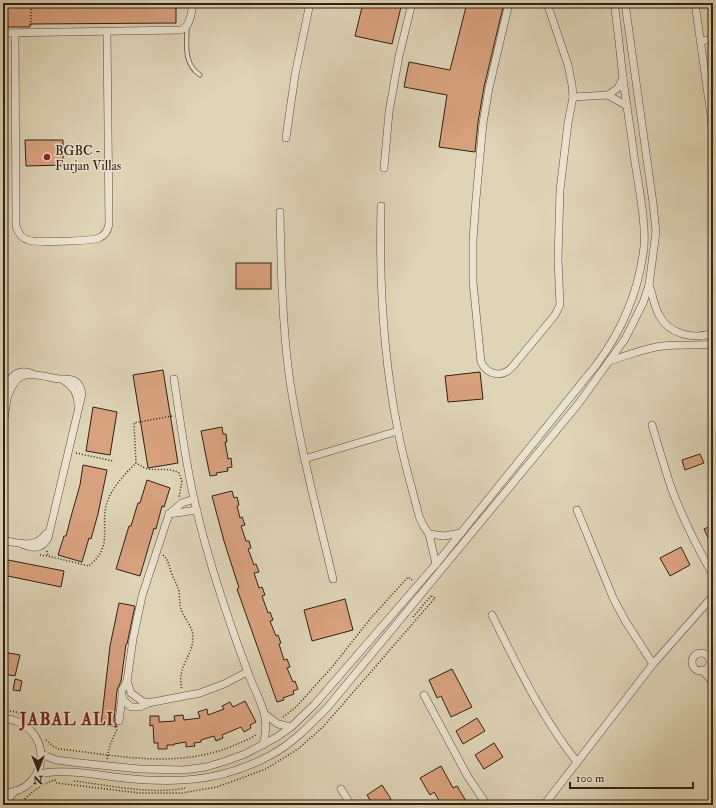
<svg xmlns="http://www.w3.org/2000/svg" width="716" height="808" font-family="'IM FELL Double Pica',serif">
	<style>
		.building { fill: #d9a27f; stroke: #30220f }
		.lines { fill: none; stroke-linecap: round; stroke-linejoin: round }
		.service-casing { stroke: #5c4e39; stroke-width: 5 }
		.minor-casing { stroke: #5c4e39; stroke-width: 8 }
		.path { stroke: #30220f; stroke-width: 1.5; stroke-dasharray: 1 2; stroke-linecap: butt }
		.service { stroke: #eae3d0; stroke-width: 3.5 }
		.minor { stroke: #eae3d0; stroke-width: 7 }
		.poi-dot { fill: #8f2418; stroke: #eae3d0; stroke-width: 1.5 }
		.labels { text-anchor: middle; stroke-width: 3; stroke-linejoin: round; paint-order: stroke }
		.poi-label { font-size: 13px; fill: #30220f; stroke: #eae3d0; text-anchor: start }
		.district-label { font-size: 17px; font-weight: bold; letter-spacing: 1px; fill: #7a1f14; stroke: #eae3d0 }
	</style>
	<rect width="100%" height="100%" fill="#ded4b6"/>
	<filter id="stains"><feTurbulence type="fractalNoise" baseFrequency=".005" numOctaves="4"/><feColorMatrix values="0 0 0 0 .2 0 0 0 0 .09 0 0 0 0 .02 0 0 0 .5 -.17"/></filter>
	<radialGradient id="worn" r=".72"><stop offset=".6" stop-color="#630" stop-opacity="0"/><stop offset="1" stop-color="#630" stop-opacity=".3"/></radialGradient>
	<!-- building -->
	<g class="building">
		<path d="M3,3H176V23L30,24V27H3Z"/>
		<path d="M363,3H402L392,44L355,36Z"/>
		<path d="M467,3H504L484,87L478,122L475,152L439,147L447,95L404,87L409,62L450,70Z"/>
		<path d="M25,140H63V165L26,166Z"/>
		<rect x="236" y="263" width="35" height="26"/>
		<path d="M163,370L178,463L148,468L133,375Z"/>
		<path d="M480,372L483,399L448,402L445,376Z"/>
		<path d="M93,407L117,412L110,455L86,451Z"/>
		<path d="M222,427L223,434H226L227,442H225L228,459L231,458L232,467L227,468L228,471L216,473L217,475L210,476L201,431Z"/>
		<path d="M700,454L704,463L685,470L682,460Z"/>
		<path d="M83,465L107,470L98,514L91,539L89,538L82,562L58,555L64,536H66L72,513L80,485Z"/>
		<path d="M147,480L170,488L164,507L162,506L156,529L154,528L140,576L116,569L129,526H131L138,503H140Z"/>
		<path d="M232,491L234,498L237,497L239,505L237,506L240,518L242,517L245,525L241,526L246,541H249L251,548L248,549L254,565L256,564L259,572L254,573L259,588L262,587L265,595L262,596L268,613L270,612L273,620L270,621L276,636L278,635L281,643L279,644L284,660L287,659L290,667L287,668L293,682L295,681L298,689L293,691L294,694L283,698L284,700L277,702L237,589L239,588L224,541L212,496Z"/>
		<path d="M713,525V548L704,529Z"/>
		<path d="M681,547L690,565L670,576L660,558Z"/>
		<path d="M3,559L64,571L61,587L3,575Z"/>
		<path d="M345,599L353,630L312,641L304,610Z"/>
		<path d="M119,603L135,606L127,644H126L121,681L117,690L114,720L117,727L101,725L110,646Z"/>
		<path d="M3,652L20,655L15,676L4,674L6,665H3Z"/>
		<path d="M452,669L472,707L451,717L441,696L437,698L429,680Z"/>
		<path d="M15,679L22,681L20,691L13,690Z"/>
		<path d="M245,701L256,722L250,725L251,728L244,732L241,727L222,735L223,738L216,741L214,736L201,740V742L194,743L195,746L186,747V742L174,744V745H167V749H158V743H154L153,725L150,726V716H159V722L175,721L174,716L183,715L184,720L200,718L198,712L207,709L208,715L224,709L222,706L230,702L233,707Z"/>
		<path d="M477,718L485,731L463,744L456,731Z"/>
		<path d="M494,743L503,757L484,769L475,755Z"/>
		<path d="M441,766L453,788L457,786L466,801L460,805H442L434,792L430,795L420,778Z"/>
		<path d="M382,785L391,799L381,805H373L367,795Z"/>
	</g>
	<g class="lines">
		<!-- service casing -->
		<g class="service-casing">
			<g id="service">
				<path d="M187,27C187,44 183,64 200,75"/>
				<path d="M3,709L4,718"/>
			</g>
		</g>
		<!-- minor casing -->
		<g class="minor-casing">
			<g id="minor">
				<path d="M509,3L489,88L483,123L476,199L473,240V282L481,362C488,376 503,378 513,366L555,315L560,305L558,259L560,190L568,123L573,97L572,85L568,65L547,3"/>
				<path d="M695,3L711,116L713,136"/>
				<path d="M3,33L181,30C191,25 191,14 193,3"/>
				<path d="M15,33L16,226C18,233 21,238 28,240C34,243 93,241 99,238C106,235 108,230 109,224L107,32"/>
				<path d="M700,41L713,39"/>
				<path d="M608,95L618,88L623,78"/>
				<path d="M573,97L608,95L627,106"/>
				<path d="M286,138L295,75L310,3"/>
				<path d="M384,168L389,112L399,56L412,3"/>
				<path d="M381,206C379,281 383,356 398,431C403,459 412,488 419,516L423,525L429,534L436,564"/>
				<path d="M280,212C281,266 282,320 289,375C299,444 317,511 333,579"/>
				<path d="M649,285C653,295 654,306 659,315C669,334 693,340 713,333"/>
				<path d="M609,361C627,356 644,348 663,346C680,344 696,346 713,344"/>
				<path d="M174,379C180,419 185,459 194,499C207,557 226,614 247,670C257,699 272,714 263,745"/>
				<path d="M63,380C73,386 77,392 78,404"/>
				<path d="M8,395C11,388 14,381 20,377C32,371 48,378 60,379C66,379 70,378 75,381C80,384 81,389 82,394L48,538C42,550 31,549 20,543"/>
				<path d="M652,425C658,445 664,466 671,487C682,517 697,547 713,575"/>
				<path d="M3,426L10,380C15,372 22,370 31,373"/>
				<path d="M304,459L398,431"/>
				<path d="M577,510L614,600L626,622L653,664"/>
				<path d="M169,514L197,510"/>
				<path d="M429,534L444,536L461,533"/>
				<path d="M3,540C18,543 36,549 46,534"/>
				<path d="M492,615C518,667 541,716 577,762"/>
				<circle cx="701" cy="662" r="9"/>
				<path d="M702,670L713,682"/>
				<path d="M127,681L122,690V697L124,701L131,707H140L148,703L200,693L224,684L247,672"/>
				<path d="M424,695L468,777L487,805"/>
				<path d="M148,703L142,701L131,693L127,681L133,639L142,596L169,514L182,503L194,499"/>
				<path d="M266,715L278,724L291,727"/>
				<path d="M3,718C55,723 52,792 3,793"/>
				<path d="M119,721L122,697"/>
				<path d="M41,754L56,760L80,763L139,769L184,770L206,767L226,761L245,754L277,737L291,727L314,705L436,564L597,364C623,329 639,289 644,247C646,221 638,183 634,156C631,130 626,104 623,78C620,53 618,28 614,3"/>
				<path d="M36,775C57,768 92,774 114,777C172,784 219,783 271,755C293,743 310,725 327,708L579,403L625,339L643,303L649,285L656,232L653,203L625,3"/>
				<path d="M341,789L351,805"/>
				<path d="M4,805L7,800L15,791"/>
				<path d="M544,805L653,664L713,596"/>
			</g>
		</g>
		<!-- path -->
		<g class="path">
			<path d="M31,3V25"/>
			<path d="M172,416L134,423L136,463C140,465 144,468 148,469C159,471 169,467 179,473L182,482L179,497"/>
			<path d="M76,453L113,461"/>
			<path d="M47,551L48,556L89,566C94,561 100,556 102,549C108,536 101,516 108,500C114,485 125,474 136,463"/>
			<path d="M40,555L48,556"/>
			<path d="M163,555C169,560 169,567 172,574C174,580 177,584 179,591C180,597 179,603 181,609C184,619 193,626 193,637C193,657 176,666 182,690"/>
			<path d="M413,617L431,596"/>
			<path d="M10,711L16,712L21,715"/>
			<path d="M283,717L296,707L333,666L370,619L408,577L412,580"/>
			<path d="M46,740L53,746L59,749C116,755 174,769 230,747C239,743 249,740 257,734"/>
			<path d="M107,759L110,745L117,729"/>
			<path d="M74,781C108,785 151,795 185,788"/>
			<path d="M18,805C28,796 41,783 55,780L57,783L139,793H182L217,787L266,769L298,749L323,727L435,598L431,596"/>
		</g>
		<!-- service -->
		<use href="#service" class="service"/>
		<!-- minor -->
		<use href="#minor" class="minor"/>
	</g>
	<!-- markers -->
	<circle class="poi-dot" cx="47" cy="157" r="4"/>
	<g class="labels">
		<!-- poi labels -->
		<g class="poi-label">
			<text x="55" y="155">BGBC -<tspan x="55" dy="15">Furjan Villas</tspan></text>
		</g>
		<!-- district labels -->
		<g class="district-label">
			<text x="67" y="725">JABAL ALI</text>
		</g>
	</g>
	<!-- margin -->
	<rect width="716" height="808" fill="none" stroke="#ded4b6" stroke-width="16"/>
	<rect x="4" y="4" width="708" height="800" fill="none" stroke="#30220f" stroke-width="2"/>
	<rect x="8" y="8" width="700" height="792" fill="none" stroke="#30220f"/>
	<!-- north arrow -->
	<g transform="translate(38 770) rotate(180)" stroke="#eae3d0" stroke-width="3" paint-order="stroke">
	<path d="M0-3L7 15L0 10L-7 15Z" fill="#30220f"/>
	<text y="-6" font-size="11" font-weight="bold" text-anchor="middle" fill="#30220f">N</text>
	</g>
	<!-- scale -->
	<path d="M570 782v6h123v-6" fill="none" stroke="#30220f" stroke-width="2"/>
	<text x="576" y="782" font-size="12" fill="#30220f" stroke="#eae3d0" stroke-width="3" paint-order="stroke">100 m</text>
	<rect width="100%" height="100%" filter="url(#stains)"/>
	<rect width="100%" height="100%" fill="url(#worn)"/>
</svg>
